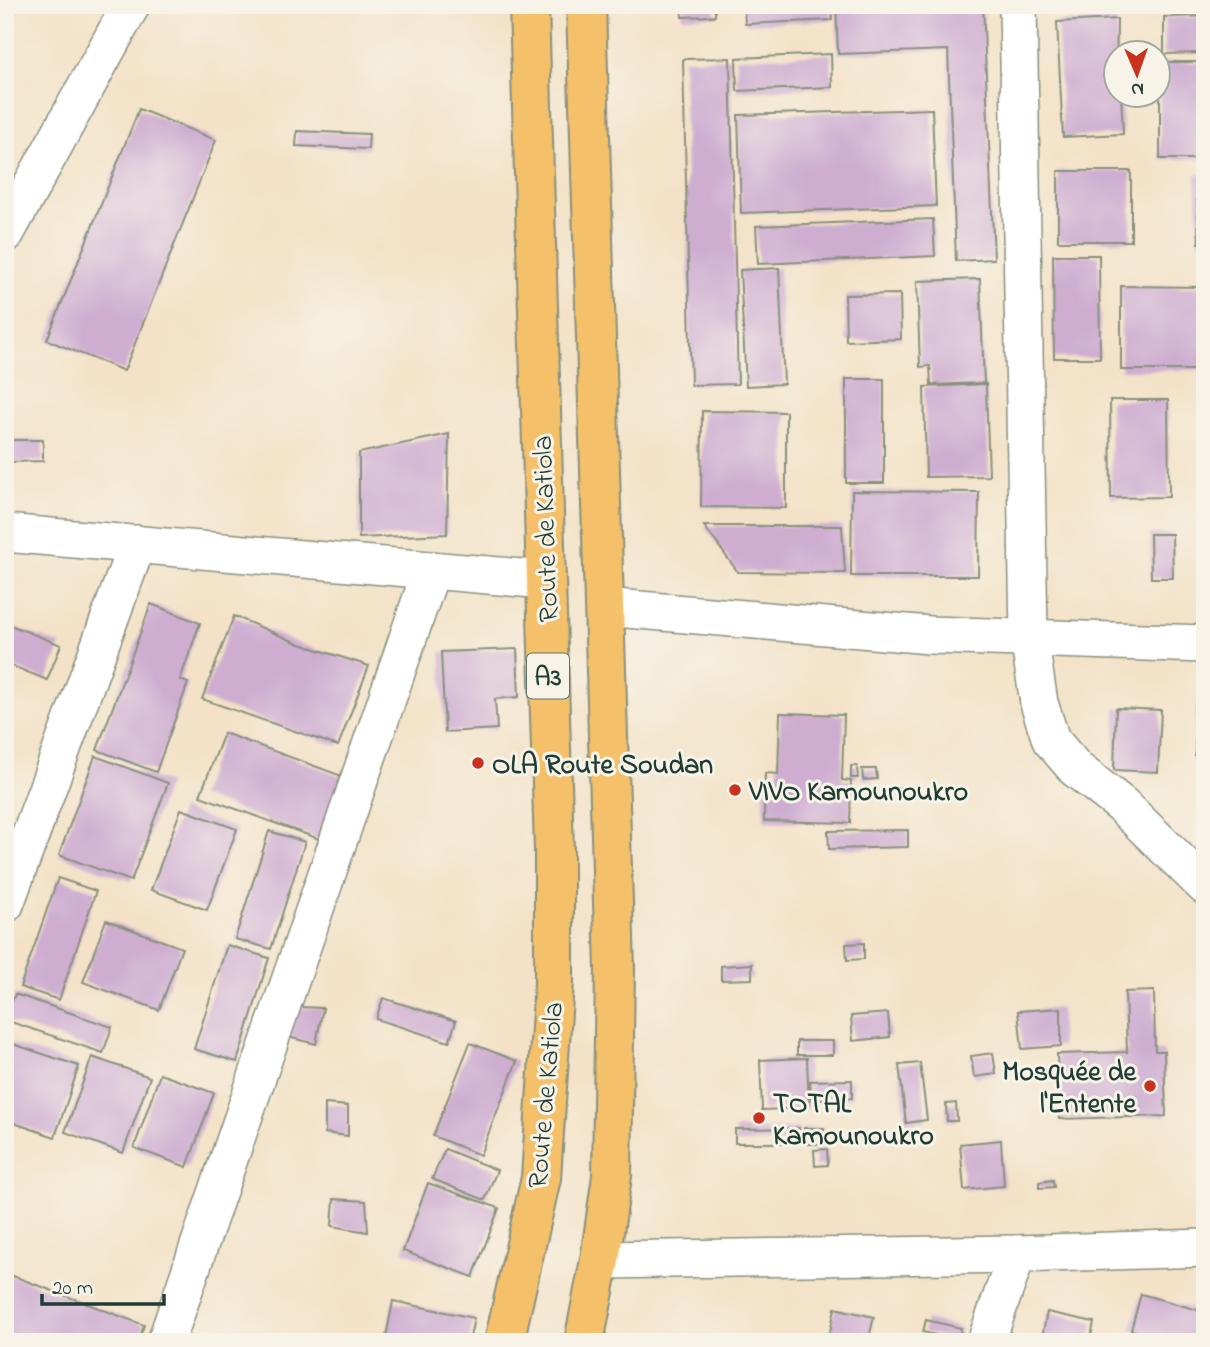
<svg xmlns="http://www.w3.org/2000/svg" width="1210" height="1347" font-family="'Indie Flower',sans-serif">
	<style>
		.building { fill: #ceadd1 }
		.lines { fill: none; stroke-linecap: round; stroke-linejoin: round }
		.street-casing { stroke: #89907e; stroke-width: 40 }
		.highway-casing { stroke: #89907e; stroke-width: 42 }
		.street { stroke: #fff; stroke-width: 37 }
		.highway { stroke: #f4c16a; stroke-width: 38 }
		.poi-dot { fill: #c8321e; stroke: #f7f3e8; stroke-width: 2.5 }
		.labels { text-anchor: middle; stroke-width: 6; stroke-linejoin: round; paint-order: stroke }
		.shield { fill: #f7f3e8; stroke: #60746a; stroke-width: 2 }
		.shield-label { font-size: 26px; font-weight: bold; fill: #1f3d34 }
		.street-label { font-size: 28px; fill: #1f3d34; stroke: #f7f3e8 }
		.poi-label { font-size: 28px; font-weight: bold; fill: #1f3d34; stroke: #f7f3e8; text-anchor: start }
	</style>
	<rect width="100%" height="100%" fill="#f7f3e8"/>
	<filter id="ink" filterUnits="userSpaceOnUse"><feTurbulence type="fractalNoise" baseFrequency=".0143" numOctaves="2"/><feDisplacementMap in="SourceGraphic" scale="14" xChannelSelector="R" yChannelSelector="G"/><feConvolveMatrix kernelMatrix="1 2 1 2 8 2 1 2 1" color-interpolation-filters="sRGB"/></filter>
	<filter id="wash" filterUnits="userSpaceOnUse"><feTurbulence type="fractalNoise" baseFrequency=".00686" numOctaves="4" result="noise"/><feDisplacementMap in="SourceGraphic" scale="28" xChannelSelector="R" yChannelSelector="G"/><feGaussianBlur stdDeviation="1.57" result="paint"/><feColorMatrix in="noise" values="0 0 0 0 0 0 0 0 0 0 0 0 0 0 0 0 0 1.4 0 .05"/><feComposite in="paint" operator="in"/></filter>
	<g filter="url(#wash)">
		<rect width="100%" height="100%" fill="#f3e2c7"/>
		<g id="blocks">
			<!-- building -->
			<g class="building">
				<path d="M682,5H715V16L682,17Z"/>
				<path d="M744,5H832V20L745,24Z"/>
				<path d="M836,5H983L994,259L956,261L948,50L838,54Z"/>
				<path d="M1140,5H1205V13L1140,10Z"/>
				<path d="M1205,16V53L1164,54V17Z"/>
				<path d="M1117,19L1116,94H1121L1123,134L1063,137L1057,22Z"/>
				<path d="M831,54L832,87L737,91L736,58Z"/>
				<path d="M730,58L738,384L691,385L683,59Z"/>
				<rect x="1160" y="62" width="45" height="97"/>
				<path d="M139,109L216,140L124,371L47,340Z"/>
				<path d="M932,109L936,206L741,213L738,115Z"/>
				<path d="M297,131L369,134L368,149L296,146Z"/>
				<rect x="1058" y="171" width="73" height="70"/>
				<path d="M1196,174H1205V242L1199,243Z"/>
				<path d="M933,219L935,256L758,264L756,226Z"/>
				<path d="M1053,255H1099L1100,358H1054Z"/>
				<path d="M779,268L784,384L746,386L740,270Z"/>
				<path d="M980,279L984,383L931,385L930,366L920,367L917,281Z"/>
				<path d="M1121,286L1205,287V370H1121Z"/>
				<path d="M900,294L901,339L846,341L845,295Z"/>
				<rect x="846" y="379" width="38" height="104"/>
				<path d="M986,384L989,476L926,477L924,387Z"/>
				<path d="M1110,400H1168L1169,497L1111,498Z"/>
				<path d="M702,411L786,412V508L701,507Z"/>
				<path d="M449,434L447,534L359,538V453Z"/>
				<path d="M8,440H43V461L11,462Z"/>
				<path d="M852,491L979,492L978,576H851Z"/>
				<path d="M704,526H842L845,573L738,572Z"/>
				<path d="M1150,534H1172L1173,578H1151Z"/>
				<path d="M151,604L200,623L180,680L188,683L156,772L97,750Z"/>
				<path d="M234,616L300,644L369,666L338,746L202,699Z"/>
				<path d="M5,623L61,645L47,680L5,663Z"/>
				<path d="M517,649L519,697L495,699L497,729L445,732L441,652Z"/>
				<path d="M1196,706H1205V759H1195Z"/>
				<path d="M1116,708L1161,710L1158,772L1114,770Z"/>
				<path d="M780,713L844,715L842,780L851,781L850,823L764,821L765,773L778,774Z"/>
				<path d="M224,733L342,776L319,839L200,796Z"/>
				<path d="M95,756L168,783L131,881L59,855Z"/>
				<path d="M851,766H857L858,778H851Z"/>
				<path d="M862,769H876L877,779L863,780Z"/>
				<path d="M181,809L237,829L207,910L151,890Z"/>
				<path d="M908,830V847L829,849L828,831Z"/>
				<path d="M269,831L305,842L271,949L235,939Z"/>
				<path d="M58,878L96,891L59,1000L20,987Z"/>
				<path d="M106,920L182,948L159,1010L83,982Z"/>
				<path d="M864,943V959L847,960L846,944Z"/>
				<path d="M227,945L269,958L237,1062L194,1049Z"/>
				<path d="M752,964V979L721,980V966Z"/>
				<path d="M1154,991L1155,1051H1164L1166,1116L1059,1119L1057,1054L1127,1052L1125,992Z"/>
				<path d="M15,994L112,1027L103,1053L5,1020Z"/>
				<path d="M383,998L456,1021L449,1042L376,1019Z"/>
				<path d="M300,1007L323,1008L316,1044L288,1037Z"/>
				<path d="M1061,1008V1046L1022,1049L1018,1011Z"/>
				<path d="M888,1013L890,1037L853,1041L851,1016Z"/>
				<rect x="797" y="1041" width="36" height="14"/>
				<path d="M10,1043L79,1066L55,1137L5,1120V1056Z"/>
				<path d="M470,1043L517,1061L480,1155L433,1136Z"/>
				<path d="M993,1053L996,1074L974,1077L971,1056Z"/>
				<path d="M92,1057L150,1077L123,1153L65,1132Z"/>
				<path d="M807,1058L809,1108L762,1110L760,1060Z"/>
				<path d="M920,1063L927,1120L906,1123L899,1065Z"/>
				<path d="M160,1074L214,1093L187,1167L134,1148Z"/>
				<path d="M852,1080V1098L811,1099L810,1081Z"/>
				<path d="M956,1103L957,1121H947L946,1104Z"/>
				<path d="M325,1104L348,1106V1136L325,1133Z"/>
				<path d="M799,1128L798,1143H735V1129Z"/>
				<path d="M804,1128H824L823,1144H804Z"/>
				<path d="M1001,1140L1004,1186L964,1190L960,1144Z"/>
				<path d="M445,1149L497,1170L485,1200L432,1179Z"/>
				<path d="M827,1149L828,1165L815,1166L814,1150Z"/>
				<path d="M1053,1180L1054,1187L1039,1188V1182Z"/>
				<path d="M428,1183L499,1208L473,1277L403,1251Z"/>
				<path d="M334,1199L366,1201L368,1232L332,1226Z"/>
				<path d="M5,1273L144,1325L138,1342H5Z"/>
				<path d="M1141,1294L1205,1312V1342H1174L1131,1330Z"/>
				<path d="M393,1301L474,1318L469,1342H385Z"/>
				<path d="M835,1308L874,1317L868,1342H828Z"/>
				<path d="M1047,1312L1094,1322L1090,1342H1041Z"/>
				<path d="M926,1320L961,1328L958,1341L923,1332Z"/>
			</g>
		</g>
	</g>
	<g filter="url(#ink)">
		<use href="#blocks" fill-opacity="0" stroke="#89907e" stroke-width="2"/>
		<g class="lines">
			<!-- street casing -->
			<g class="street-casing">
				<g id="street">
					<path d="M1018,5L1029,637L1039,703L1051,740L1076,769L1122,805L1205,886"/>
					<path d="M5,234L131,5"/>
					<path d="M5,533L545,580"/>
					<path d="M604,607L930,635L1205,644"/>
					<path d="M5,904L137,544"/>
					<path d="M600,1260L1017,1254L1205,1248"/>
					<path d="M166,1342L431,571"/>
					<path d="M986,1342L1017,1254"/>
				</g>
			</g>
			<!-- highway casing -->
			<g class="highway-casing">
				<g id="highway">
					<path d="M504,1342L541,1178L554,982V851L529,5"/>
					<path d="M584,1342L600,1260L612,1176L615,969L586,5"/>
				</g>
			</g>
			<!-- street -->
			<use href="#street" class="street"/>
			<!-- highway -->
			<use href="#highway" class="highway"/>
		</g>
	</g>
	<!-- markers -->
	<g class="poi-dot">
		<circle cx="478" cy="763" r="7"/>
		<circle cx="735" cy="790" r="7"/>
		<circle cx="1150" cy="1086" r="7"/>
		<circle cx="759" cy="1118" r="7"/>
	</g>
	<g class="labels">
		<!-- shield labels -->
		<rect class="shield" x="527" y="653.5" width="42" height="45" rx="5"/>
		<g class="shield-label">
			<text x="548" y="685">A3</text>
		</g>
		<!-- street labels -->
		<g class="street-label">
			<text transform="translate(544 529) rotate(-92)" y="10">Route de Katiola</text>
			<text transform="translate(544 1095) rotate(-85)" y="10">Route de Katiola</text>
		</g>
		<!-- poi labels -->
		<g class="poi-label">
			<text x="492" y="773">OLA Route Soudan</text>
			<text x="749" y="800">VIVO Kamounoukro</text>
			<text x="1136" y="1080" text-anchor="end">Mosquée de<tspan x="1136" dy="32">l'Entente</tspan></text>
			<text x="773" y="1112">TOTAL<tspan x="773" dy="32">Kamounoukro</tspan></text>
		</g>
	</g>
	<!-- margin -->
	<rect width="1210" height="1347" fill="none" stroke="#f7f3e8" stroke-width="28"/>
	<!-- north arrow -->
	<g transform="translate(1137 74) rotate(178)"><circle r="33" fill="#f7f3e8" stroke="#a1aaa0" stroke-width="2"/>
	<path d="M0-5L12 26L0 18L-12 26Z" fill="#c8321e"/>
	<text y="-10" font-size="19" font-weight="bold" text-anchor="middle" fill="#1f3d34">N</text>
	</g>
	<!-- scale -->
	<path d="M42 1294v10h122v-10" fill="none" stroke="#1f3d34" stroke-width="3.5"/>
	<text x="52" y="1294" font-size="21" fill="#1f3d34" stroke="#f7f3e8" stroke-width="5" paint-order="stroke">20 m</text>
</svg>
